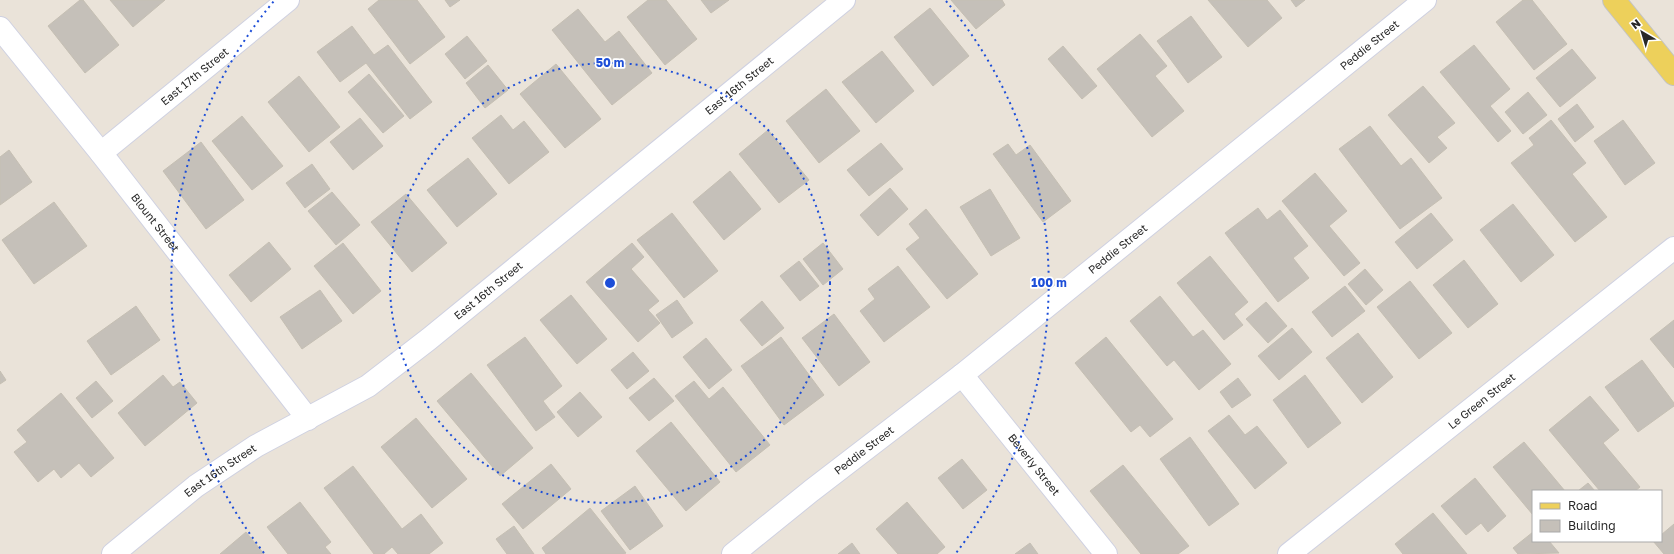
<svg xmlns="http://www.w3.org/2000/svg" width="1674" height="554" font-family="'Golos Text',sans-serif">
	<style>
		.building { fill: #c5c0b9; stroke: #c5bfb3 }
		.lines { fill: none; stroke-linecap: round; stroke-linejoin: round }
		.minor-casing { stroke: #cfd1e1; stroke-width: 24 }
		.major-casing { stroke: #c3c3c3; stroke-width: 24 }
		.minor { stroke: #fff; stroke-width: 22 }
		.major { stroke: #edd05b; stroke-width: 22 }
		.ring { fill: none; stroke: #1d4ed8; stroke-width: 2; stroke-dasharray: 2 4 }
		.labels { text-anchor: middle; stroke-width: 3.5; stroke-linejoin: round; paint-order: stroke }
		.street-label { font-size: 11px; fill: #282828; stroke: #fff }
		.centre { fill: #1d4ed8; stroke: #fff; stroke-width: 2 }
		.ring-label { font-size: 12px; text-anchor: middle; font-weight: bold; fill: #1d4ed8; stroke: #fff; stroke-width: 3.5; stroke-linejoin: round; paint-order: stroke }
	</style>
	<rect width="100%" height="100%" fill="#eae3d9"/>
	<!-- building -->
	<g class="building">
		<path d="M80,0H83L119,45L85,73L48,26Z"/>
		<path d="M110,0H165L133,27Z"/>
		<path d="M379,0H417L445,37L410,64L368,9Z"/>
		<path d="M445,0H460L450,7Z"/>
		<path d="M648,0H666L697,39L665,65L627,17Z"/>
		<path d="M701,0H729L711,13Z"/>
		<path d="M951,0H1002L1005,5L976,29Z"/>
		<path d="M1208,0H1267L1282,18L1248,47Z"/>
		<path d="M1291,0H1305L1296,7Z"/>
		<path d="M1523,0H1532L1567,44L1534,70L1496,22Z"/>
		<path d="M930,8L969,56L933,86L894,37Z"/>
		<path d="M578,9L605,42L619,31L652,73L612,105L552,30Z"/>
		<path d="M1191,16L1222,57L1188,83L1157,41Z"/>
		<path d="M352,26L374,55L388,45L432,102L410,119L366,63L340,82L317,52Z"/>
		<path d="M1140,34L1167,66L1155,76L1184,111L1152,137L1097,69Z"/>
		<path d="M467,36L487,61L465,79L445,54Z"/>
		<path d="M1474,45L1510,89L1490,106L1511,131L1498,142L1440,72Z"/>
		<path d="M1063,46L1097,86L1082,99L1048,59Z"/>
		<path d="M1572,49L1596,78L1560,107L1536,78Z"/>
		<path d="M882,51L914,91L876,123L842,82Z"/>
		<path d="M556,64L601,119L565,148L520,94Z"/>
		<path d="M488,65L508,90L485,108L466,83Z"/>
		<path d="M369,74L404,116L383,133L348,92Z"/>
		<path d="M299,76L340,127L309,152L268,102Z"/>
		<path d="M1423,86L1455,123L1437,137L1447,148L1429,163L1388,115Z"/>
		<path d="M826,89L860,131L819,163L786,121Z"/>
		<path d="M1528,92L1547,115L1523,134L1505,112Z"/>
		<path d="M1577,104L1594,127L1575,142L1558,119Z"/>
		<path d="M501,115L513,130L524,121L549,152L509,184L472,138Z"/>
		<path d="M242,116L283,166L252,190L212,141Z"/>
		<path d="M360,118L383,146L353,170L330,142Z"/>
		<path d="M1551,120L1586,163L1572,174L1607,217L1575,242L1511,163L1534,145L1529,138Z"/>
		<path d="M1623,120L1655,163L1625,185L1594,141Z"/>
		<path d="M1370,126L1401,166L1411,158L1442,198L1400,229L1339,149Z"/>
		<path d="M768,130L809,180L779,203L739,154Z"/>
		<path d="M201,142L244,200L206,229L163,171Z"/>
		<path d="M881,143L903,169L869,196L847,170Z"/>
		<path d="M1008,144L1016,155L1030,145L1071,201L1043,222L993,154Z"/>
		<path d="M9,150L32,182L0,205V157Z"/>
		<path d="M468,158L497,194L457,227L427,190Z"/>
		<path d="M312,164L330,189L305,208L286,183Z"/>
		<path d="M730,171L761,209L724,240L693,202Z"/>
		<path d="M1315,173L1347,211L1329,226L1360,263L1344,276L1282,201Z"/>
		<path d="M890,188L908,209L878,236L860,215Z"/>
		<path d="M990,189L1020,238L991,256L960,207Z"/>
		<path d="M332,192L360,225L336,245L308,211Z"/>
		<path d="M406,194L447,243L412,272L371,222Z"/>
		<path d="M54,202L87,246L34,284L2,240Z"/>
		<path d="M1513,204L1554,255L1521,282L1480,230Z"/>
		<path d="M1258,208L1267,220L1280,210L1308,246L1293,258L1309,278L1278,302L1225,233Z"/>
		<path d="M926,209L978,274L947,299L906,249L920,238L909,224Z"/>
		<path d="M672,213L718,271L684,298L637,240Z"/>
		<path d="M1431,213L1453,240L1417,269L1395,242Z"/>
		<path d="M269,242L291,269L251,302L229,275Z"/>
		<path d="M343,243L381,291L353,314L314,266Z"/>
		<path d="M632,243L644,257L631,269L659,301L648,310L660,323L638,342L586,282Z"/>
		<path d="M823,243L843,269L823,285L803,259Z"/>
		<path d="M1210,256L1248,302L1234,314L1243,325L1224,340L1177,283Z"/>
		<path d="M1464,260L1498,304L1468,328L1433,285Z"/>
		<path d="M799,261L819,286L800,301L780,276Z"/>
		<path d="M898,266L930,307L884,342L860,311L875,299L868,289Z"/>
		<path d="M1365,269L1383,290L1366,305L1348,284Z"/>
		<path d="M1410,281L1452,333L1419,359L1377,307Z"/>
		<path d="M1345,286L1365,311L1332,337L1312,312Z"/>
		<path d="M320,290L342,321L302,349L280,317Z"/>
		<path d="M571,295L607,339L577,364L540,320Z"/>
		<path d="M1160,296L1193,337L1203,330L1231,364L1199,390L1174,360L1167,366L1130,321Z"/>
		<path d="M677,300L693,323L672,338L656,315Z"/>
		<path d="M762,301L784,328L762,346L740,320Z"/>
		<path d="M1266,302L1287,326L1268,343L1246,319Z"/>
		<path d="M136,306L160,340L111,375L87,341Z"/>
		<path d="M834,314L870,362L839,386L802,338Z"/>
		<path d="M1674,320V368L1650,339Z"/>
		<path d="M1292,328L1312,352L1279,380L1258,356Z"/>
		<path d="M1358,333L1393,377L1362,403L1326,358Z"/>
		<path d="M525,337L562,386L543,401L555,417L536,431L487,365Z"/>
		<path d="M781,337L824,395L784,425L741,366Z"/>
		<path d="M1106,337L1173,419L1150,437L1140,425L1131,432L1075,363Z"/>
		<path d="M706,338L732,370L709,389L683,357Z"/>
		<path d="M633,352L649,371L627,389L611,370Z"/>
		<path d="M1642,360L1674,403V406L1638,432L1605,387Z"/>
		<path d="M0,371L6,380L0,384Z"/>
		<path d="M471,373L533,448L500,476L437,401Z"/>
		<path d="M163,375L173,387L180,382L197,403L145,446L118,413Z"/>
		<path d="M1305,375L1341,423L1308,448L1273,400Z"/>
		<path d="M654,378L674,401L649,421L629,398Z"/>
		<path d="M1238,378L1251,395L1232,408L1220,392Z"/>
		<path d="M96,381L113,401L92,418L76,398Z"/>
		<path d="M694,381L709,399L723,387L770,445L736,472L675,396Z"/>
		<path d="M580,392L602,417L578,437L557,412Z"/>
		<path d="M61,393L114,458L91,477L79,463L61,478L54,469L38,482L14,452L27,442L17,430Z"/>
		<path d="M1590,396L1619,430L1603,443L1640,487L1635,491H1600L1549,430Z"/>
		<path d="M1229,415L1245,435L1257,426L1287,463L1255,489L1208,431Z"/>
		<path d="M416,418L467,479L432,508L381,447Z"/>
		<path d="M671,422L720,482L686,511L636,451Z"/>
		<path d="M1190,437L1239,504L1209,526L1160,459Z"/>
		<path d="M1524,442L1565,491H1533V515L1493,467Z"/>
		<path d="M962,459L987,490L963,509L938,478Z"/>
		<path d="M551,464L571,489L523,529L502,504Z"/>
		<path d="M1123,465L1189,546L1178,554H1141L1090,491Z"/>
		<path d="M353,466L402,529L421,514L443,543L429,554H398L392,547L384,554H374L324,488Z"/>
		<path d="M1475,478L1506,516L1488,532L1481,523L1466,535L1441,506Z"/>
		<path d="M1588,483L1595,491H1578Z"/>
		<path d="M635,486L663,526L630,550L601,511Z"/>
		<path d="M300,502L331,542L325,547L331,554H288L267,527Z"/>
		<path d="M907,502L945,547L937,554H898L876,529Z"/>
		<path d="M590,508L626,553L624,554H546L542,548Z"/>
		<path d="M1433,513L1467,554H1403L1395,544Z"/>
		<path d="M1674,524V554H1664L1653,541H1661V535Z"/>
		<path d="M514,526L534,554H507L496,539Z"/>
		<path d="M246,532L264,554H220Z"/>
		<path d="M1533,532V541H1549L1559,553L1518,554L1513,548Z"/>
		<path d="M852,543L860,554H838Z"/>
		<path d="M1030,543L1038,554H1015Z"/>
	</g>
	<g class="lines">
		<!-- minor casing -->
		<g class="minor-casing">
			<g id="minor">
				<path id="s1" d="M0,28L101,153L308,419"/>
				<path id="s2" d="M101,153L288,0"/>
				<path id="s3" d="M962,375L1106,554"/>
				<path id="s4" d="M113,554L196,486L256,446L368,386L429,339L844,0"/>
				<path id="s5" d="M733,554L811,491L962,375L1425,0"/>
				<path id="s6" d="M1289,554L1674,248"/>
			</g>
		</g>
		<!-- major casing -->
		<g class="major-casing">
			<path id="major" d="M1614,0L1674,74"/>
		</g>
		<!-- minor -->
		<use href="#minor" class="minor"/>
		<!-- major -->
		<use href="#major" class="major"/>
	</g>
	<!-- distance rings -->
	<g class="ring">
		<circle cx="610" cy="283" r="220"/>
		<path d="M264 553A439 439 0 0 1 274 1M946 1A439 439 0 0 1 956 553"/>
	</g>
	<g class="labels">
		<!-- street labels -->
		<g class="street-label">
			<text dy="4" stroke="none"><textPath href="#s5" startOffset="815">Peddie Street</textPath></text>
			<text dy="4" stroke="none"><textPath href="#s2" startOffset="121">East 17th Street</textPath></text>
			<text dy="4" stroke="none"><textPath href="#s4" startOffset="784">East 16th Street</textPath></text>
			<text dy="4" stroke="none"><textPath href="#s1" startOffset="249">Blount Street</textPath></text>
			<text dy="4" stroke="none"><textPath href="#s5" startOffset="491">Peddie Street</textPath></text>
			<text dy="4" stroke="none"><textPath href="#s4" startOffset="460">East 16th Street</textPath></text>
			<text dy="4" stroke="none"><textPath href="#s6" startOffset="246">Le Green Street</textPath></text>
			<text dy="4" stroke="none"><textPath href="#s5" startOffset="167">Peddie Street</textPath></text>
			<text dy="4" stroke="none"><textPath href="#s3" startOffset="115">Beverly Street</textPath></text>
			<text dy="4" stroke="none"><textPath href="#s4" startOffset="136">East 16th Street</textPath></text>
		</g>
	</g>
	<circle cx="610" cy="283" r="6" class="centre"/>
	<g class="ring-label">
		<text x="610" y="67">50 m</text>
		<text x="1049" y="287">100 m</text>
	</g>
	<!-- legend -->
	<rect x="1532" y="490" width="130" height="52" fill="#ffffff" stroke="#a9a9a9"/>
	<rect x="1540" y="503" width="20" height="6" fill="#edd05b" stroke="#a9a9a9"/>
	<text x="1568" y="510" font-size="12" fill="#282828">Road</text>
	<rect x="1540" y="520" width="20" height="12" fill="#c5c0b9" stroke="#a9a9a9"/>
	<text x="1568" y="530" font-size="12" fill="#282828">Building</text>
	<!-- north arrow -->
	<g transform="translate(1642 32) rotate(322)" stroke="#ffffff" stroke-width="3" paint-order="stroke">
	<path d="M0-3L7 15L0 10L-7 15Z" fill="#282828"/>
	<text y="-6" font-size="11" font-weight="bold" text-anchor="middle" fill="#282828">N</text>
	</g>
</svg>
